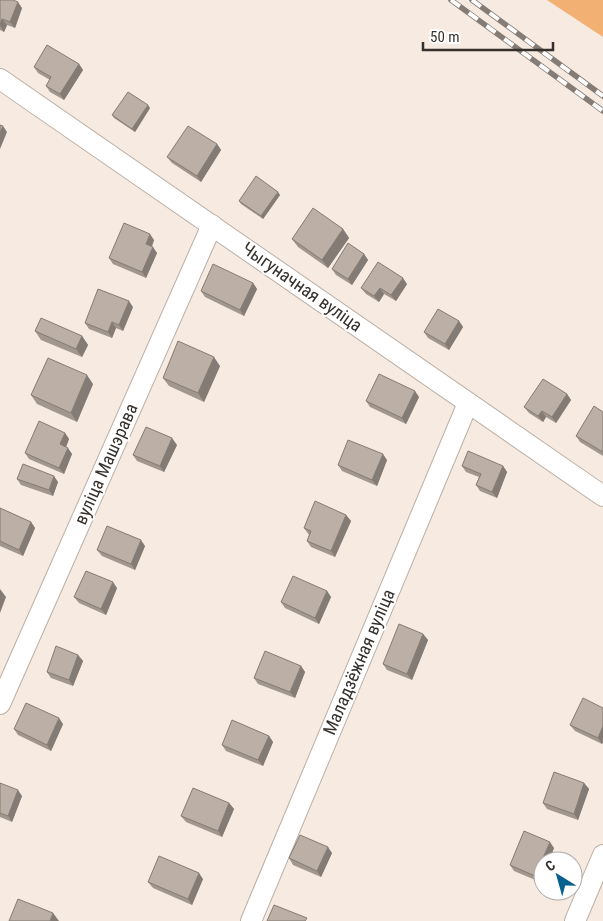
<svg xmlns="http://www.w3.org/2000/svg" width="603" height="921" font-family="'Roboto Condensed',sans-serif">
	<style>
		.green { fill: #f3b073 }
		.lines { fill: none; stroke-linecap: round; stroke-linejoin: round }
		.minor-casing { stroke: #bbafa5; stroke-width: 22 }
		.minor { stroke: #fff; stroke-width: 20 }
		.rail-casing { stroke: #847c75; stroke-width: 5.5 }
		.rail { stroke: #fff; stroke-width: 4; stroke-dasharray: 11; stroke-linecap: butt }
		.wall { fill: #a2978f }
		.shaded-wall { fill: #847b74 }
		.building { fill: #bcb0a6; stroke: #847b74 }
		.labels { text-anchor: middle; stroke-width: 4; stroke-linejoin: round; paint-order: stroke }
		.street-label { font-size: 18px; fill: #35302c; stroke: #fff }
	</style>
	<rect width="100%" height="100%" fill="#f7eae0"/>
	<!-- green -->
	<path class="green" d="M547,0H603V37L600,35Z"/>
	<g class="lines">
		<!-- minor casing -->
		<g class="minor-casing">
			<g id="minor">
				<path d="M0,79L603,496"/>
				<path d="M0,704L212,225"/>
				<path d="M251,921L468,403"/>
				<path d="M575,921L603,855"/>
			</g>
		</g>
		<!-- minor -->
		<use href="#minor" class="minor"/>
		<!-- rail casing -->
		<g class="rail-casing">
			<g id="rail">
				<path d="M451,0L603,111"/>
				<path d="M472,0L603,96"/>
			</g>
		</g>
		<!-- rail -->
		<use href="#rail" class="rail"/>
	</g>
	<!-- wall -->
	<g class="wall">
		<path d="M0,0L22,8L15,28L7,25L4,32L0,30Z"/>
		<path d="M79,64L83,70L64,100L50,92L46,86L50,80L38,73L34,67Z"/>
		<path d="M150,108L135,132L114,118L112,115Z"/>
		<path d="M217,144L221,150L201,182L172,163L167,157Z"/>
		<path d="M280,195L263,219L241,204L239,201Z"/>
		<path d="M343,229L349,238L328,268L298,247L292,239Z"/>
		<path d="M154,240L152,247L157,253L146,278L113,264L109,258Z"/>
		<path d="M364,254L368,260L352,285L336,275L332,269Z"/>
		<path d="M253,283L257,289L244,316L205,297L201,291Z"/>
		<path d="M407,284L396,301L384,294L379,302L366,294L361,288Z"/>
		<path d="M133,307L123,331L116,328L112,338L89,329L85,323Z"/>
		<path d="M459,321L463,327L449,350L428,338L424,332Z"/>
		<path d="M35,331L82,336L88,345L82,357L41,340Z"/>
		<path d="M220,366L204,402L169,386L163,378Z"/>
		<path d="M93,384L77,422L37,404L31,395Z"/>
		<path d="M567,394L571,400L556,423L546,417L543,422L529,413L524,407Z"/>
		<path d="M419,397L406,424L370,407L366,401Z"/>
		<path d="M603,412V456L580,442L576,436Z"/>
		<path d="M65,433L69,439L66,447L72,454L64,474L29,459L25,453Z"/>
		<path d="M177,445L164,472L137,461L133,455Z"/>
		<path d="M387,460L377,486L342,471L338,465Z"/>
		<path d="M462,466H503L507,472L497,498L480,491L476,485L479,477L466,472Z"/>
		<path d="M17,479L58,482L53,496L21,485Z"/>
		<path d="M0,508L31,522L35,528L23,556L0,546Z"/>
		<path d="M346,515L351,521L335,557L311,547L307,541L309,535L304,528Z"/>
		<path d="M145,546L135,570L102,556L97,550Z"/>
		<path d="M117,588L106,615L79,603L74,597Z"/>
		<path d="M327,591L331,597L319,624L285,608L281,602Z"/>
		<path d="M423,634L428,640L412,680L387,670L383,664Z"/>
		<path d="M78,655L83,661L73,686L51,678L47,672Z"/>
		<path d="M301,666L305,672L295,698L258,684L254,678Z"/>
		<path d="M603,708V742L602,744L575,731L570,725Z"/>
		<path d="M63,724L51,751L18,735L14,729Z"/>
		<path d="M269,736L273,742L263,766L226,751L222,745Z"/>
		<path d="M0,783L22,796L12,822L0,817Z"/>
		<path d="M584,783L589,789L578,820L547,809L543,803Z"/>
		<path d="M229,803L234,809L222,837L186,822L181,816Z"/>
		<path d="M554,848L540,882L514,871L510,865Z"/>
		<path d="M332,853L321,877L293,865L289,858Z"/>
		<path d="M203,879L192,905L153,888L148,882Z"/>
	</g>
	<!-- shaded-wall -->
	<g class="shaded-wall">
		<path d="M18,2L22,8L15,28L10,22Z"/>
		<path d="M2,19L7,25L4,32L0,26Z"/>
		<path d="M79,64L83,70L64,100L60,94Z"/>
		<path d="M148,105L150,108L135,132L132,129Z"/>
		<path d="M3,126L7,132L0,149V133Z"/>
		<path d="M217,144L221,150L201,182L197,176Z"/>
		<path d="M278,192L280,195L263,219L261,216Z"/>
		<path d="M343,229L349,238L328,268L322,260Z"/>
		<path d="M150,234L154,240L150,250L146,244Z"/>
		<path d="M153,247L157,253L146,278L142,272Z"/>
		<path d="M364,254L368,260L352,285L348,279Z"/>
		<path d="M403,278L407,284L396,301L391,295Z"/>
		<path d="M253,283L257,289L244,316L240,310Z"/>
		<path d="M380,288L384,294L379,302L374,296Z"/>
		<path d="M129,301L133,307L123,331L119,325Z"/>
		<path d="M459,321L463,327L449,350L445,344Z"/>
		<path d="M112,322L116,328L112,338L108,332Z"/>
		<path d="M82,336L88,345L82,357L76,349Z"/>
		<path d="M214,357L220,366L204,402L198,393Z"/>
		<path d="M87,375L93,384L77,422L71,413Z"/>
		<path d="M415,391L419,397L406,424L402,418Z"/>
		<path d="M567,394L571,400L556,423L552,417Z"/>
		<path d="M542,411L546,417L543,422L538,416Z"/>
		<path d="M65,433L69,439L65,450L60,444Z"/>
		<path d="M172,438L177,445L164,472L160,466Z"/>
		<path d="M68,448L72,454L64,474L59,468Z"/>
		<path d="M383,454L387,460L377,486L372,480Z"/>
		<path d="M503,466L507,472L497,498L492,492Z"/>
		<path d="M54,476L58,482L53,496L49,490Z"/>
		<path d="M346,515L351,521L335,557L331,551Z"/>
		<path d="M31,522L35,528L23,556L19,550Z"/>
		<path d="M141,540L145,546L135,570L131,564Z"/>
		<path d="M113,582L117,588L106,615L101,609Z"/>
		<path d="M0,589L6,597L0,613Z"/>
		<path d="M327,591L331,597L319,624L315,618Z"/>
		<path d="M423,634L428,640L412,680L407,674Z"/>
		<path d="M78,655L83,661L73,686L69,680Z"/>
		<path d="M301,666L305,672L295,698L290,692Z"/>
		<path d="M59,718L63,724L51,751L47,745Z"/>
		<path d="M603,726V742L602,744L598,738Z"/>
		<path d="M269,736L273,742L263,766L258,760Z"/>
		<path d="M584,783L589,789L578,820L574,814Z"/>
		<path d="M18,790L22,796L12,822L8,816Z"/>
		<path d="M229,803L234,809L222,837L218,831Z"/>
		<path d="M550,842L554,848L549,861H543V874L540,882L535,876Z"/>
		<path d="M328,847L332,853L321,877L317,871Z"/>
		<path d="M199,873L203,879L192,905L188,899Z"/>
		<path d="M53,913L59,921H50Z"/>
	</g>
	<!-- building -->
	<g class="building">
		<path d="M0,0H13L18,2L10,22L2,19L0,25Z"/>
		<path d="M47,45L79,64L60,94L46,86L51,77L34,67Z"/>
		<path d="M128,92L148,105L132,129L112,115Z"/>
		<path d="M0,125L3,126L0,133Z"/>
		<path d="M188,126L217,144L197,176L167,157Z"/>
		<path d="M256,176L278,192L261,216L239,201Z"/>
		<path d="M313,208L343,229L322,260L292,239Z"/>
		<path d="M124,223L150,234L146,244L153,247L142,272L109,258Z"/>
		<path d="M348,243L364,254L348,279L332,269Z"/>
		<path d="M378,262L403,278L391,295L380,288L374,296L361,288Z"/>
		<path d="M213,264L253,283L240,310L201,291Z"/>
		<path d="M98,289L129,301L119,325L112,322L108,332L85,323Z"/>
		<path d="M438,309L459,321L445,344L424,332Z"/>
		<path d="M41,318L82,336L76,349L35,331Z"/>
		<path d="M178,341L214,357L198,393L163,378Z"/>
		<path d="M48,358L87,375L71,413L31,395Z"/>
		<path d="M379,374L415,391L402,418L366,401Z"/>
		<path d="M543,379L567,394L552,417L542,411L538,416L524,407Z"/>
		<path d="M594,406L603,412V452L576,436Z"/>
		<path d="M39,421L65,433L60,444L68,448L59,468L25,453Z"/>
		<path d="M146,427L172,438L160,466L133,455Z"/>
		<path d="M348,440L383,454L372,480L338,465Z"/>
		<path d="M468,451L503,466L492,492L476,485L481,474L462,466Z"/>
		<path d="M23,464L54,476L49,490L17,479Z"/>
		<path d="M315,501L346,515L331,551L307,541L311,531L304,528Z"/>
		<path d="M0,508L31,522L19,550L0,541Z"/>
		<path d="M107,526L141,540L131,564L97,550Z"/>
		<path d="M86,571L113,582L101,609L74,597Z"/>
		<path d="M293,576L327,591L315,618L281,602Z"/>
		<path d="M399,624L423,634L407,674L383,664Z"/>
		<path d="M56,646L78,655L69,680L47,672Z"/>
		<path d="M265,651L301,666L290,692L254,678Z"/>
		<path d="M583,698L603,708V726L598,738L570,725Z"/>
		<path d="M26,703L59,718L47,745L14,729Z"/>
		<path d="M232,720L269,736L258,760L222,745Z"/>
		<path d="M554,772L584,783L574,814L543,803Z"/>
		<path d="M0,783L18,790L8,816L0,813Z"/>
		<path d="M193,788L229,803L218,831L181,816Z"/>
		<path d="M524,831L550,842L535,876L510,865Z"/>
		<path d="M300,835L328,847L317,871L289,858Z"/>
		<path d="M159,856L199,873L188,899L148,882Z"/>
		<path d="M18,899L53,913L50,921H9Z"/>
		<path d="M274,905L307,918L305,921H267Z"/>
	</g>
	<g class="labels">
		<!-- street labels -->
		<g class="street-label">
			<text transform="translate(302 287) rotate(35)" y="6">Чыгуначная вуліца</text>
			<text transform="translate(106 464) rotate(-66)" y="6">вуліца Машэрава</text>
			<text transform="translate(359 662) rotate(-67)" y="6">Маладзёжная вуліца</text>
		</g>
	</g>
	<!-- north arrow -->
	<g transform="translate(558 876) rotate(323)"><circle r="24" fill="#ffffff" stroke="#aeacab"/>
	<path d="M0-4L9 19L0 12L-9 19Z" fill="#075f90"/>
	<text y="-8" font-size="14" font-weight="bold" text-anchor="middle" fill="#35302c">С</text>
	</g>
	<!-- scale -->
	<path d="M423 42v8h130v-8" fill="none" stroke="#35302c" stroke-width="2.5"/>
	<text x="430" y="42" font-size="15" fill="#35302c" stroke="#ffffff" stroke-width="4" paint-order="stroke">50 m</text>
</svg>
